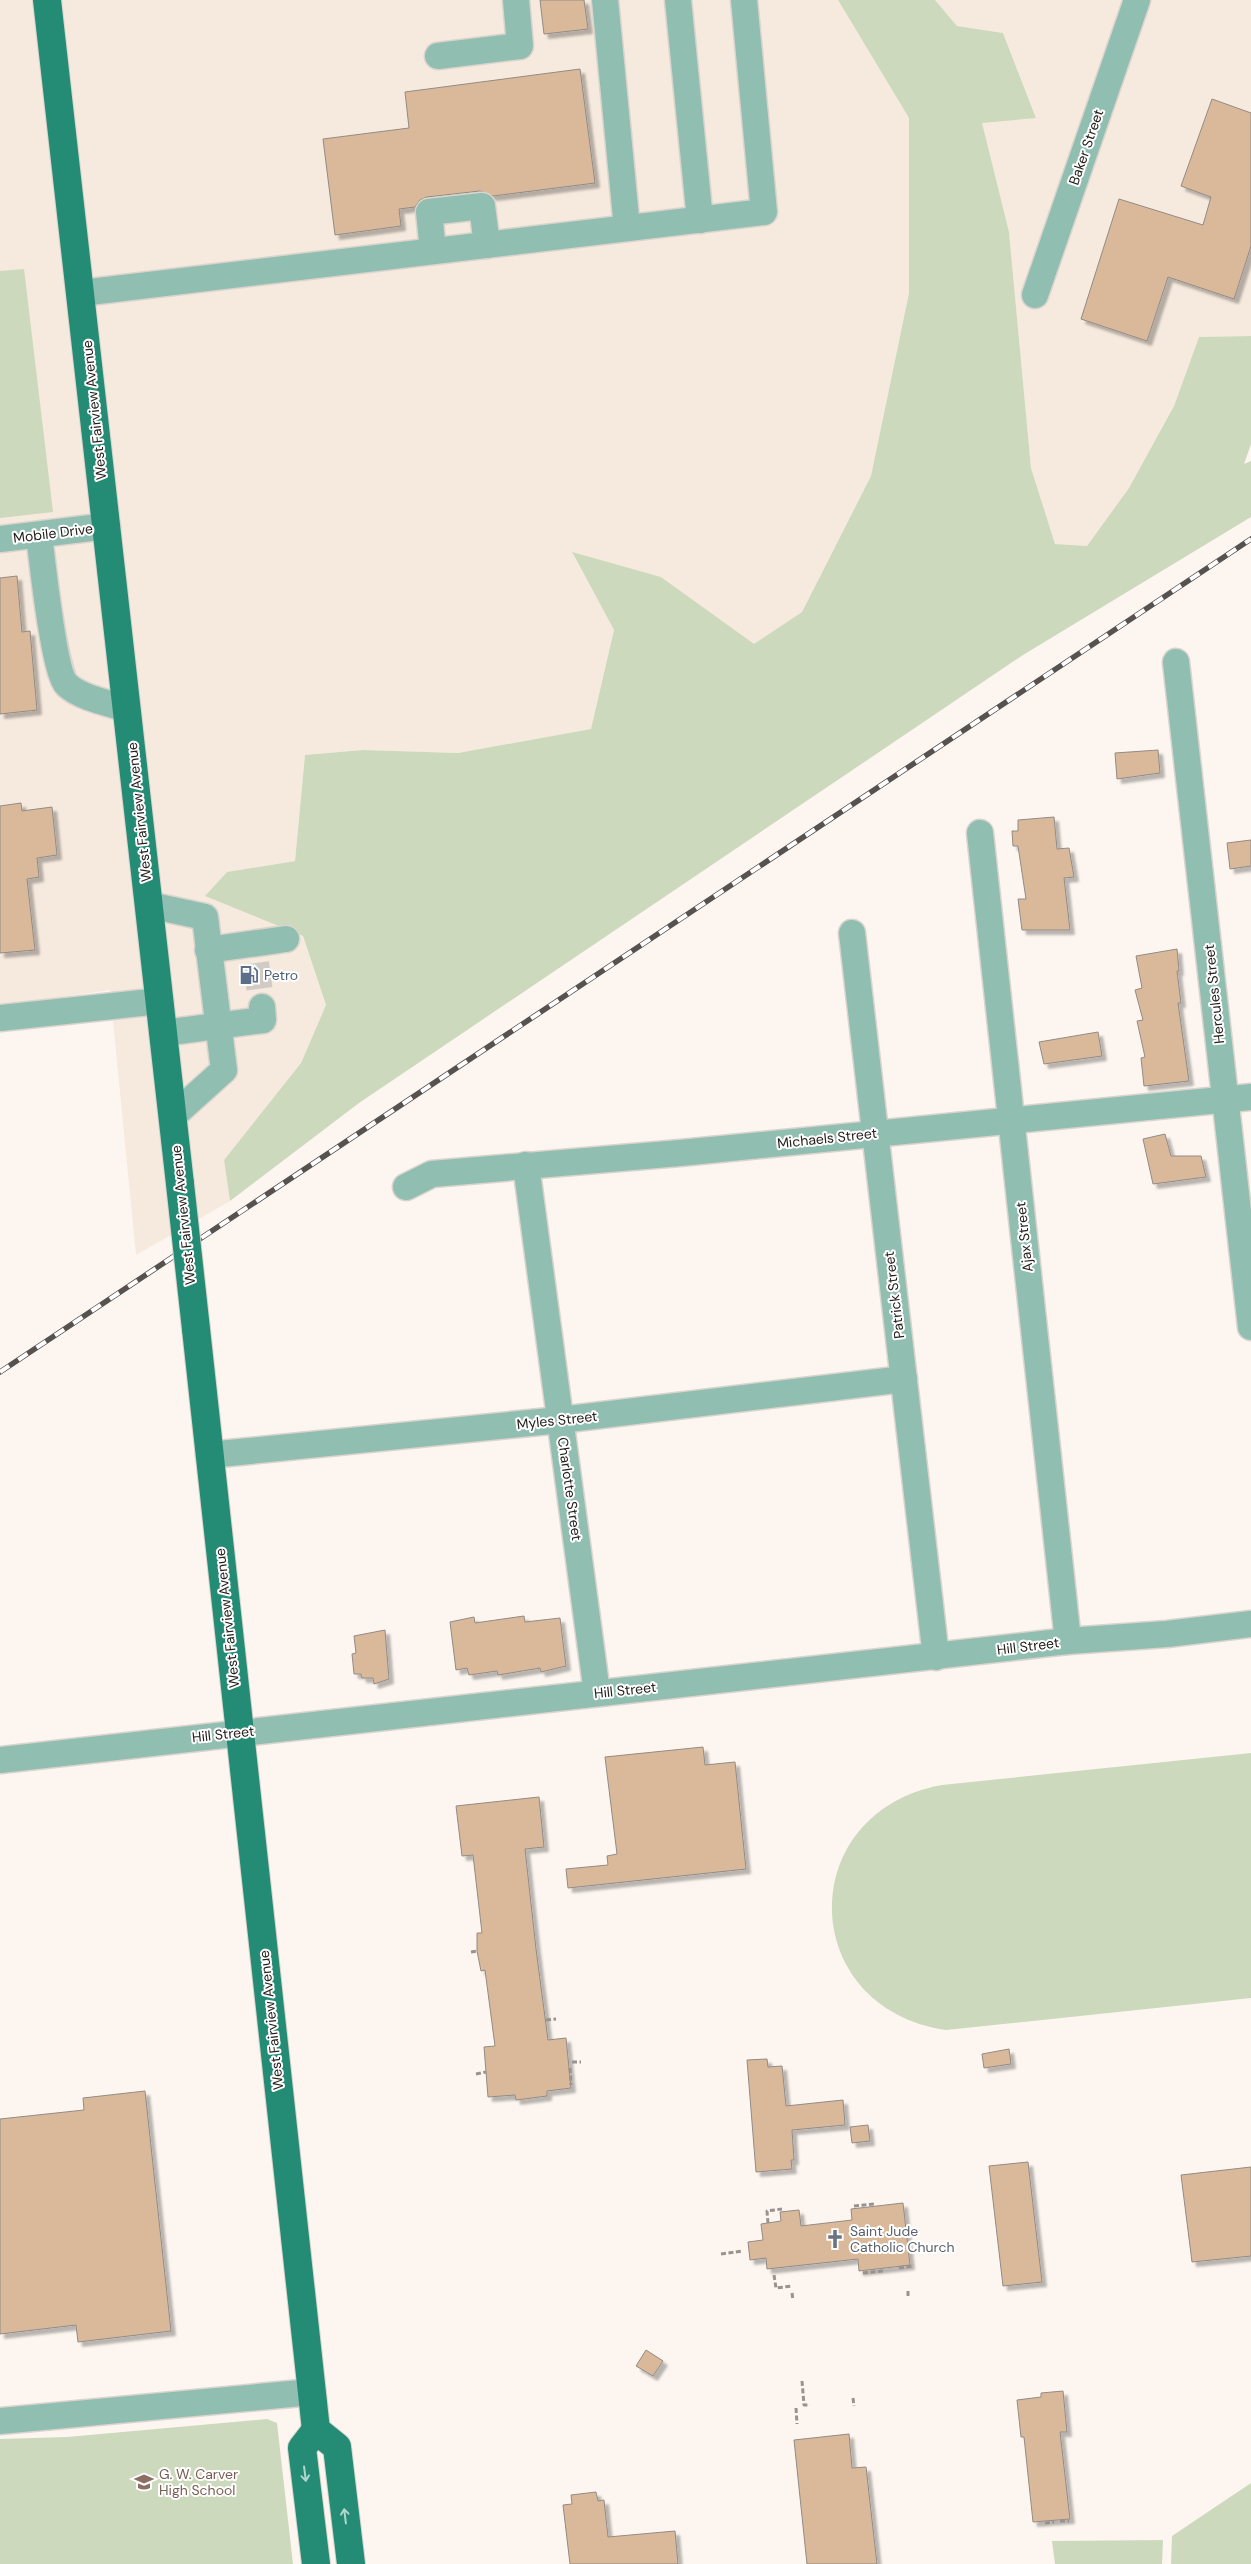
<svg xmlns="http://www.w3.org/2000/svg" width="1251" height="2564" font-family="'DM Sans',sans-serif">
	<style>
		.built { fill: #f6e9dd }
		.green { fill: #cdd9bc }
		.building { fill: #dab99b; stroke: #918b85; filter: url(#shadow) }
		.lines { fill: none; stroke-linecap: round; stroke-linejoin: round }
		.minor-tunnel { stroke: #d1cbc6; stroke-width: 26; stroke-dasharray: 26 13; stroke-linecap: butt }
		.minor-casing { stroke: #dad4ce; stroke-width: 29 }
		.major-casing { stroke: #dad4ce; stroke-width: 30 }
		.path { stroke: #98938f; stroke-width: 3; stroke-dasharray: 5 2.5; stroke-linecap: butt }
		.minor { stroke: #90beb0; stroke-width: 26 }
		.major { stroke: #248b74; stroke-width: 28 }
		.rail-casing { stroke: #56524f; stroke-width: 5.5 }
		.rail { stroke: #fff; stroke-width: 4; stroke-dasharray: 11; stroke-linecap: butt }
		.major-bridge-casing { stroke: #dad4ce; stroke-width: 30; stroke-linecap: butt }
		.major-bridge { stroke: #248b74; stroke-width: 28 }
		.oneway { stroke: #b2d6ce }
		.labels { text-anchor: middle; stroke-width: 4; stroke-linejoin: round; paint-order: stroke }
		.street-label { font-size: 14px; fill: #23201e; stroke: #fff }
		.service-label { font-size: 14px; fill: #4e5e75; stroke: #fff; text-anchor: start }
		.worship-label { font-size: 14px; fill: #5b616d; stroke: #fff; text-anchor: start }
		.education-label { font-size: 14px; fill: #785e54; stroke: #fff; text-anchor: start }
	</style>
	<defs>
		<filter id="shadow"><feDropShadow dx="4.5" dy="4.5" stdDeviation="1" flood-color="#0004"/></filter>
	</defs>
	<rect width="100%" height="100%" fill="#fdf6f0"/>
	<!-- built -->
	<g class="built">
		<path d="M0,0H838L909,118V293L871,476L802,612L754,645L661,577L572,553L614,630L591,729L458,753L363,750L305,755L295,861L227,872L205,896L303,936L326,1005L301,1063L224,1160L230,1201L136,1255L110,990L0,1006Z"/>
		<path d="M935,0H1251V336L1199,337L1174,406L1129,488L1087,546L1055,544L1031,468L1009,232L981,122L1036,117L1003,33L957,26Z"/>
	</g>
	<!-- green -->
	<g class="green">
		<path d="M838,0H935L957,26L1003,33L1036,118L982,123L1009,232L1031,468L1055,544L1087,546L1129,488L1174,406L1199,337L1251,336V444L1244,464L1251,461V517L1023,655L359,1103L230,1201L224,1160L301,1063L326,1005L303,936L205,896L227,872L295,861L305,755L363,750L458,753L591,729L614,630L572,552L661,577L754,644L802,612L871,476L909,293V118Z"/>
		<path d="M24,269L53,512L0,518V271Z"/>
		<path d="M1251,1753V1998L946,2030C796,2008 793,1812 942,1785Z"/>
		<path d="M267,2419L277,2423L293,2564H0V2439L67,2437Z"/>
		<path d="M1251,2483V2564H1171L1172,2536Z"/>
		<path d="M1163,2540L1162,2564H1055L1052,2541Z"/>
	</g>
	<!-- building -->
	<g class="building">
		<path d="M540,0H584L588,29L544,34Z"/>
		<path d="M580,69L595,183L493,196L480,191L427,197L420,200L415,207L399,209L401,226L335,235L323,139L409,128L405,92Z"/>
		<path d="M1212,99L1251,113V246L1234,299L1168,277L1147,341L1081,319L1119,199L1203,225L1211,197L1181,186Z"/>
		<path d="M17,576L22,632L30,631L37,710L0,714V578Z"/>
		<path d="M1158,750L1160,773L1117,779L1115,753Z"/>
		<path d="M21,803L22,811L52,807L57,855L37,858L39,877L27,879L35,950L0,953V806Z"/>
		<path d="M1054,817L1057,849L1069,848L1074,877L1064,878L1070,930H1022L1018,899H1026L1018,846H1013L1012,831H1018V820Z"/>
		<path d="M1251,840V866L1230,869L1227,843Z"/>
		<path d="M1177,949L1179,971H1177L1181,1003H1178L1189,1081L1144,1086L1141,1058L1145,1057L1137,1021L1143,1020L1135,990L1142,988L1136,956Z"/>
		<path d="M1098,1032L1102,1056L1044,1064L1039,1042Z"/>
		<path d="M1165,1134L1171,1156H1201L1206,1177L1153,1184L1143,1139Z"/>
		<path d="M524,1616L525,1622L560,1618L566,1666L541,1672L540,1668L498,1675L497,1671L469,1675L467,1668L456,1670L450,1622L474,1617L475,1623Z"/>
		<path d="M385,1630L389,1679L374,1684L373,1678H362L361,1674H354L352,1654L356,1653L354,1636Z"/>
		<path d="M703,1747L705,1765L735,1762L746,1869L568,1888L566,1869L608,1865L607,1856L617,1854L605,1757Z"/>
		<path d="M539,1797L544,1847L525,1849L536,1949L548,2040L566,2038L571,2088L547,2091V2096L516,2100L515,2095L488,2097L484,2047L495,2046L485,1970L481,1971L477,1951V1933H482L473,1855L462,1856L456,1806Z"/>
		<path d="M1009,2049L1011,2064L984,2068L982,2054Z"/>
		<path d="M767,2059L768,2067L782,2066L786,2106L843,2100L845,2125L792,2130L794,2160H791L792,2169L756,2172L747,2060Z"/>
		<path d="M145,2091L171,2331L78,2342L76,2325L0,2334V2119L84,2110L83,2098Z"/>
		<path d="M868,2125L870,2141L852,2143L850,2127Z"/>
		<path d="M1028,2162L1042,2282L1003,2286L989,2166Z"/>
		<path d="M1251,2167V2256L1192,2262L1181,2175Z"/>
		<path d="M903,2203L910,2265L859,2271L858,2259L767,2269L766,2258L750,2260L748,2242L763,2240L761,2224L781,2221L780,2212L799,2210L801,2226L852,2220L851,2209Z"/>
		<path d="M646,2350L663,2361L653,2376L636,2366Z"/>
		<path d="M1063,2391L1067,2432H1060L1070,2519L1033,2522L1024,2437H1021L1017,2400L1041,2397V2393Z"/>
		<path d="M849,2434L852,2468L866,2467L877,2564H807L794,2440Z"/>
		<path d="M596,2492L598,2501L604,2500L608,2537L675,2531L678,2564H570L563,2505L572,2504L571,2495Z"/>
	</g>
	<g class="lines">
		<!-- minor-tunnel -->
		<path class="minor-tunnel" d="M256,963L262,1007"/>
		<!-- minor casing -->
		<g class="minor-casing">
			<g id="minor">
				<path d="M605,0L627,228"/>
				<path d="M678,0L700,220"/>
				<path d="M438,56L520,46L516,0"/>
				<path d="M433,251L429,212L482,206L487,245"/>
				<path d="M81,293L764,212L744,0"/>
				<path d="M1035,295L1137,0"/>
				<path d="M39,535C42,559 54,673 67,685C81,698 109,703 127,709"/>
				<path d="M0,539L107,526"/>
				<path d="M1176,662L1251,1327"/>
				<path d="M980,833L1068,1641"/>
				<path d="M149,905L205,917L224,1070L173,1116"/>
				<path d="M852,933L936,1657"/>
				<path d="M208,950L286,939"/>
				<path d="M0,1018L160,1001"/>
				<path d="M163,1033L263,1020L262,1007"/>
				<path d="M526,1165L597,1693"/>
				<path d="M406,1187L432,1174L680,1153L1251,1097"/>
				<path d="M209,1455L560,1420L904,1379"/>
				<path d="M0,1760L1068,1641L1167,1634L1251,1624"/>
				<path d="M0,2421L312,2392"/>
			</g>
		</g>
		<!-- major casing -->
		<g class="major-casing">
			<g id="major">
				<path d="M47,0L180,1184"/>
				<path d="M196,1329L316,2430L337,2447L351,2564"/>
				<path d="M316,2564L302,2448L316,2430"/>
			</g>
		</g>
		<!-- path -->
		<g class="path">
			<path d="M471,1952L477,1951"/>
			<path d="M546,2020L556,2019"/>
			<path d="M572,2062H581"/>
			<path d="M570,2068L571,2085"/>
			<path d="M476,2074L486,2072"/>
			<path d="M854,2206L875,2204"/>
			<path d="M768,2223L767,2211L782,2209"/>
			<path d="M721,2254L743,2251"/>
			<path d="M899,2268L914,2266"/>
			<path d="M863,2273L883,2271"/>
			<path d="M774,2275L776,2288L792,2286"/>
			<path d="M908,2291V2296"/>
			<path d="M792,2293L793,2300"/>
			<path d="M802,2381L804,2405H810"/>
			<path d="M853,2398L854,2406"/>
			<path d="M796,2408L797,2424"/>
			<path d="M1060,2521H1069"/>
			<path d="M1045,2523L1054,2522"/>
		</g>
		<!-- minor -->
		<use href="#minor" class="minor"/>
		<!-- major -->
		<use href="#major" class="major"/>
		<!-- rail casing -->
		<g class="rail-casing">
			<path id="rail" d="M0,1372L1251,539"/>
		</g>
		<!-- rail -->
		<use href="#rail" class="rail"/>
		<!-- major-bridge casing -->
		<g class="major-bridge-casing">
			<path id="major-bridge" d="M180,1184L196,1329"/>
		</g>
		<!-- major-bridge -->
		<use href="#major-bridge" class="major-bridge"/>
	</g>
	<!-- one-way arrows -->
	<defs><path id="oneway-shaft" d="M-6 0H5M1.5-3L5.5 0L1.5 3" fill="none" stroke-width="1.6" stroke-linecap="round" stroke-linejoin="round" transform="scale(1.25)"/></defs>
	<g class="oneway">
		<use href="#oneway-shaft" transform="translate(305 2474) rotate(83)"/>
		<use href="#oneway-shaft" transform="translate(345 2516) rotate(-97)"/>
	</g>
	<!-- icons -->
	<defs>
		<g id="fuel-bare" transform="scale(1.5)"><path d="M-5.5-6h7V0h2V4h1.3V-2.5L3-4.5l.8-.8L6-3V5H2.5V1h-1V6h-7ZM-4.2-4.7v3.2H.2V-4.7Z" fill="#5c6f8a" stroke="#fff" stroke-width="2.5" paint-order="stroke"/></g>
		<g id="church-bare" transform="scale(1.5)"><path d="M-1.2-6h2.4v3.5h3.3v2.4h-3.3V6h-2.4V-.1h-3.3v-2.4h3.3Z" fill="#6b7280" stroke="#fff" stroke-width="2.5" paint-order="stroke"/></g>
		<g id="school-bare" transform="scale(1.5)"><path d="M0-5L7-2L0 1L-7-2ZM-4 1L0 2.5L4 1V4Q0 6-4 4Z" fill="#8d6e63" stroke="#fff" stroke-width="2.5" paint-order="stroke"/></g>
	</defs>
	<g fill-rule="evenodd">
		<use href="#fuel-bare" x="249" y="975"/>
		<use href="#church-bare" x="835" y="2239"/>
		<use href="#school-bare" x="144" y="2482"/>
	</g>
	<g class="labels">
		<!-- street labels -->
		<g class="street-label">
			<text transform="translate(1086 147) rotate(-71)" y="5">Baker Street</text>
			<text transform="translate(94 410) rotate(-96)" y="5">West Fairview Avenue</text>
			<text transform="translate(53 533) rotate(-7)" y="5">Mobile Drive</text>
			<text transform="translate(139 812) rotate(-96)" y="5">West Fairview Avenue</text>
			<text transform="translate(1214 994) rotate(-96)" y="5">Hercules Street</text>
			<text transform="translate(827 1138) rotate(-6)" y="5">Michaels Street</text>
			<text transform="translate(183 1215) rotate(-96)" y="5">West Fairview Avenue</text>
			<text transform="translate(1024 1237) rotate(-96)" y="5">Ajax Street</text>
			<text transform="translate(894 1295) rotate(-97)" y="5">Patrick Street</text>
			<text transform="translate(557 1420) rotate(-6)" y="5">Myles Street</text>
			<text transform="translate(570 1489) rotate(82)" y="5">Charlotte Street</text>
			<text transform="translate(227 1618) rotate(-96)" y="5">West Fairview Avenue</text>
			<text transform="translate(1028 1646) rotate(-7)" y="5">Hill Street</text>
			<text transform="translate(625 1690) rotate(-6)" y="5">Hill Street</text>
			<text transform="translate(223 1734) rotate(-6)" y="5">Hill Street</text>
			<text transform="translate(271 2020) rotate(-96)" y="5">West Fairview Avenue</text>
		</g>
		<!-- service labels -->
		<g class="service-label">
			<text x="264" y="980">Petro</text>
		</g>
		<!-- worship labels -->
		<g class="worship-label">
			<text x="850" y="2236">Saint Jude<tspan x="850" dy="16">Catholic Church</tspan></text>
		</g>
		<!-- education labels -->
		<g class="education-label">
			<text x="159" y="2479">G. W. Carver<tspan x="159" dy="16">High School</tspan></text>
		</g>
	</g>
</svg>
